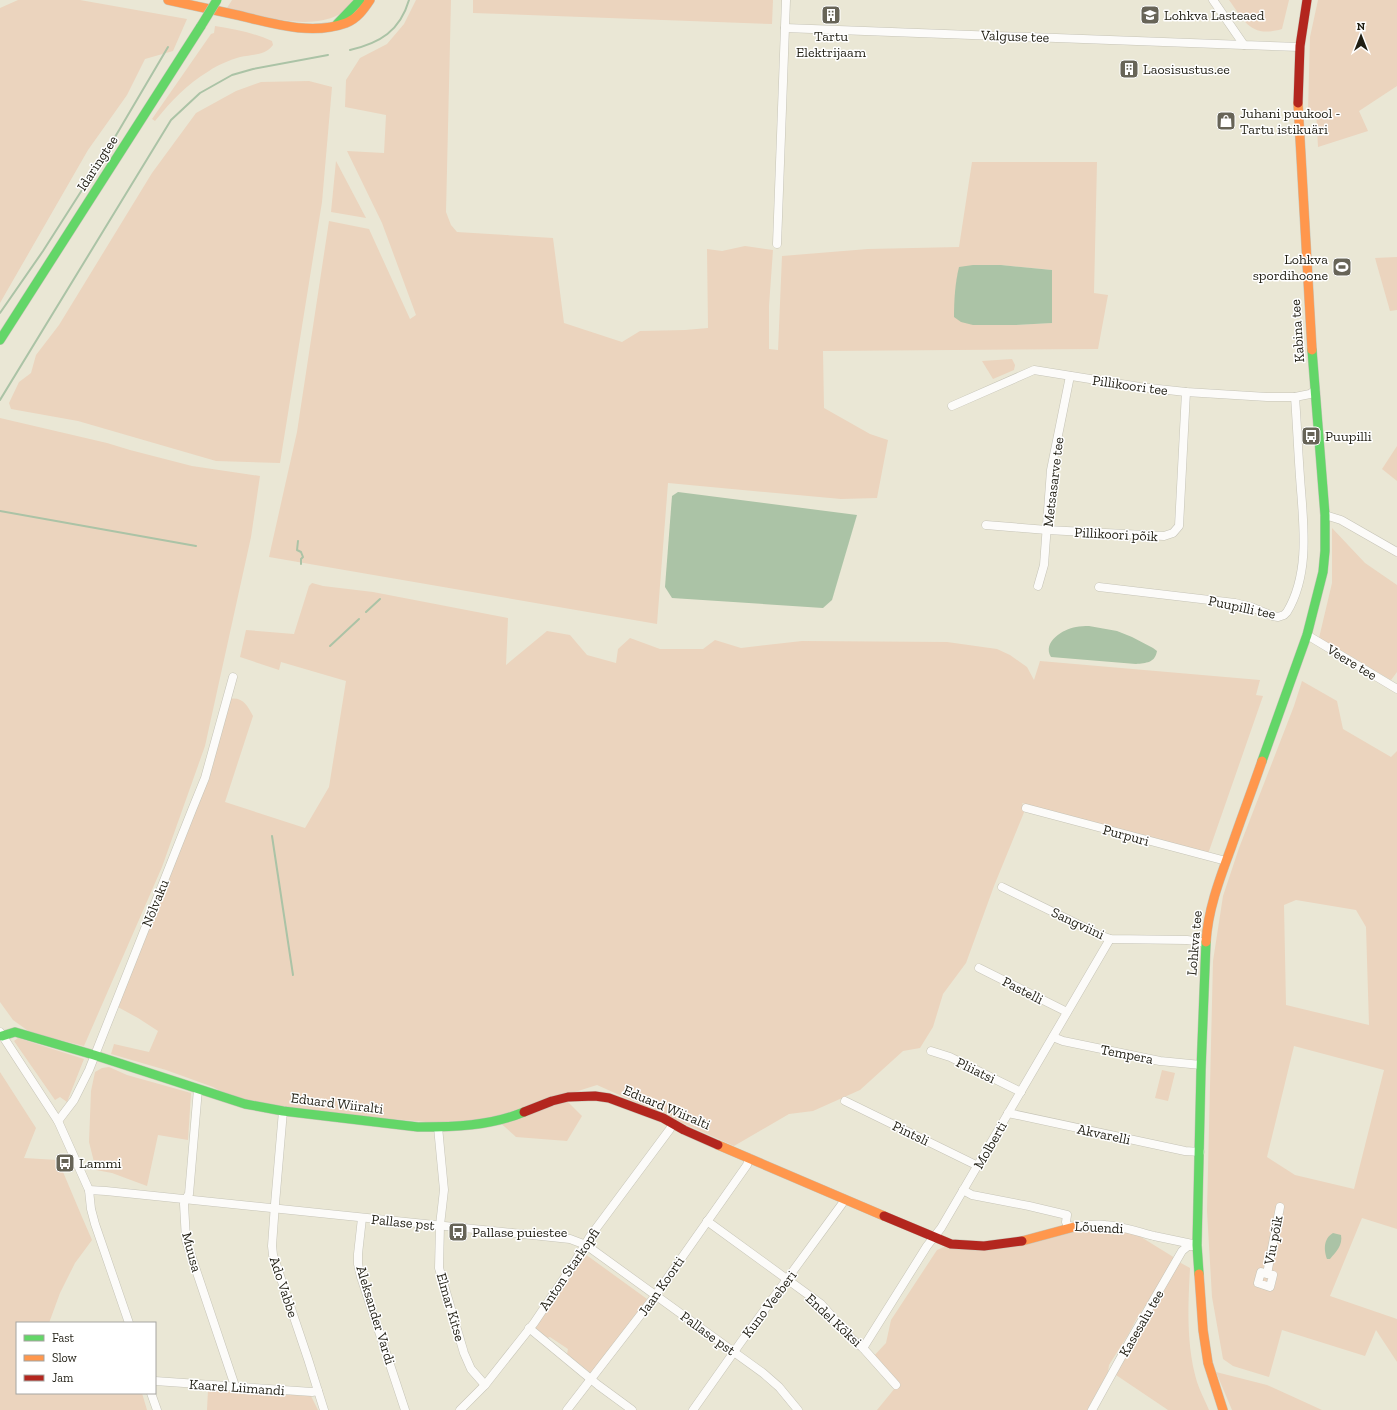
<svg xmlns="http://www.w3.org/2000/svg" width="1397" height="1410" font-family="'Zilla Slab',serif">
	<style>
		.green { fill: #ebd4be; fill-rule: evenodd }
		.water { fill: #abc3a6 }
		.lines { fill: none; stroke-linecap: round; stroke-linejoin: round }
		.stream { stroke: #abc3a6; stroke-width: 2 }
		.street-casing { stroke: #c6c4b7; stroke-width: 9 }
		.fast-casing { stroke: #c6c4b7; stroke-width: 10 }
		.slow-casing { stroke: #c6c4b7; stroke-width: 10 }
		.jam-casing { stroke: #c6c4b7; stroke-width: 10 }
		.street { stroke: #fcfbf9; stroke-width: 8 }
		.fast { stroke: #63d668; stroke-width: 9 }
		.slow { stroke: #ff974d; stroke-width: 9 }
		.jam { stroke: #b3261e; stroke-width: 9 }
		.fast-bridge-casing { stroke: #c6c4b7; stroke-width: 10; stroke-linecap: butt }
		.fast-bridge { stroke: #63d668; stroke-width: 9 }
		.labels { text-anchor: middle; stroke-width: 3; stroke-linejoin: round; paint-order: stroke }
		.poi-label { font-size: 14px; fill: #201e13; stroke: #fff; text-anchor: start }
		.street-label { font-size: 14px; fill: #201e13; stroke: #fff }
	</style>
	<rect width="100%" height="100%" fill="#eae7d5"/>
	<!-- green -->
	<g class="green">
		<path d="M18,0H80L187,19L173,51L145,59L127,95L88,150L0,303V8Z"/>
		<path d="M232,0H354C349,5 344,12 338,15C307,31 259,15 227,8Z"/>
		<path d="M416,0H451L446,212L451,225L457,232L553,238L564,323L622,342L640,331L685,330L708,328L707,249L722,251L745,246L773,250L769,306V349L778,350L782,256L868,249L959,247L972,162H1097L1094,293L1108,295L1098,349L823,351L824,408L870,434L888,440L877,498L841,499L668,483L657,624L269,557L297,432L329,221L369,229L410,319L416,315L382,223L347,151L384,153L386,115L345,107L346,80L360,58L387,44L404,24ZM1001,265L1052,270L1051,323L1016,325Z"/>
		<path d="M473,0H773L772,24L473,13Z"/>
		<path d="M1229,0H1289L1282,29C1251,38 1245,22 1229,0Z"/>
		<path d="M1318,0H1397V86L1359,111L1368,131L1318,147L1316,111H1308L1310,37Z"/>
		<path d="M215,26C235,29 254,33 272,41L273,45C265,56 252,54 240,57C230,60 217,65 209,71C186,85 172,100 155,121L152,119L211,34L214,33Z"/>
		<path d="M309,81L332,87L322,202L280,463L216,461L78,421L11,409L9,403L19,382L31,373L36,355L59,325L152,173L196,113L236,91L261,82Z"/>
		<path d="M336,161L366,218L331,212Z"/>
		<path d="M1397,257V310L1390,311L1375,258Z"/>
		<path d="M1012,359L1015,365L1014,370L993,379L982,361Z"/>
		<path d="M0,418L107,443L130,450L192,466L260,476L251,537L205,746L162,867L84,1046L31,1033L13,1020L0,1002Z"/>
		<path d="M1397,446V481L1382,469Z"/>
		<path d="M1332,528L1365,563L1397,585V672L1391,680L1319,638L1332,583Z"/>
		<path d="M312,583L323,586L373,592L508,618L506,665L547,631L570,635L587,655L616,663L618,649L630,638L660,649H703L715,640L741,648L802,641L947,642L997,649L1010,655L1027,667L1034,680L1040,661L1260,680L1256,695L1263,696L1208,854L1022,803L1025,810L994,886L966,963L943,994L933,1027L920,1048L903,1051L860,1090L813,1111L789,1114L734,1146L597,1085L559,1097L567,1101L582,1116L567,1141L516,1137L496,1119L451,1122H426L325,1113L247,1101L224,1093L213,1087L166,1070L111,1054L114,1044L149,1052L158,1031L138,1018L116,1006L201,792L228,699C243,696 247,705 253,716L225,802L305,828L329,787L346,681L281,662L279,670L240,657L246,630L294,634L309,586Z"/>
		<path d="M1302,681L1337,701L1343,729L1391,757L1397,751V1229L1362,1218L1330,1296L1397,1319V1362L1376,1330L1365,1356L1282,1330L1269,1377L1233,1366L1223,1359L1212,1297L1207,1211L1213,961L1223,896L1239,848L1294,706ZM1296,900L1356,910L1366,927L1369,1025L1286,1005L1284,905ZM1294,1046L1384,1070L1354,1189L1295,1175L1267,1157Z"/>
		<path d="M18,1038L84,1059L67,1102L60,1097L55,1100L14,1041Z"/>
		<path d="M109,1067L127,1075L191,1093L188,1140L158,1135L147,1186L112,1173L96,1170L89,1142L91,1091L95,1072L102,1068Z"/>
		<path d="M1162,1070L1175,1073L1168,1101L1155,1098Z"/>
		<path d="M0,1072L36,1128L24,1158L58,1160L82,1217L92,1240L75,1263L60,1293L49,1323H17V1393H142L147,1410H0Z"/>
		<path d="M1074,1227L1128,1229L1175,1258L1163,1279L1137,1318L1128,1335L1109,1365L1108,1372L1087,1410H877L895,1388L871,1359L886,1343L891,1320L937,1250L951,1244L969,1246Z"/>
		<path d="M585,1254L647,1299L592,1374L567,1354L568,1349L550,1337L547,1338L533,1327Z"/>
		<path d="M1179,1262L1190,1268C1188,1305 1186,1346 1197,1382C1200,1391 1205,1401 1209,1410H1168L1116,1375L1171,1272Z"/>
		<path d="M1216,1372L1267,1385L1322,1410H1232Z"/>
		<path d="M208,1390L311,1396L318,1410H207Z"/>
	</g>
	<!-- water -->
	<g class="water">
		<path d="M973,265H1001L1052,270V323L1016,325H973L961,322L954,317C954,301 955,283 959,267Z"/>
		<path d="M678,492L857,515L832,600L823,608L672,598L665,587L672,496Z"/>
		<path d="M1089,626L1117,631L1132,637L1153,648L1157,651C1155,663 1146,663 1136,664L1051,657C1042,642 1063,629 1076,627C1080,626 1085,626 1089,626Z"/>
		<path d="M1333,1233L1341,1235C1343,1245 1336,1252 1330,1259H1327C1324,1250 1323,1239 1333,1233Z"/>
	</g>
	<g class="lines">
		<!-- stream -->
		<g class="stream">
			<path d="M350,50C380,43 400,31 409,0"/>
			<path d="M0,313L43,251L105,154L168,47"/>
			<path d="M0,400L171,120L200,93L232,75L253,69L328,55"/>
			<path d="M0,511L196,546"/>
			<path d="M298,541L297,550L301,552L303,557L301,559V564"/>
			<path d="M366,612L380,599"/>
			<path d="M330,646L359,619"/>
			<path d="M272,836L293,975"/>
		</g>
		<!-- street casing -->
		<g class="street-casing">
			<g id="street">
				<path d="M1213,0L1244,45L1299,47"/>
				<path d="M785,28L1244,45"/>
				<path d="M777,244L786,0"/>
				<path d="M952,406L1034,370L1140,387L1186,392L1267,397H1295L1310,394L1315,390"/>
				<path d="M1325,515L1341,520L1397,552"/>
				<path d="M986,525L1047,530L1164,536L1173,533L1179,526L1186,392"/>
				<path d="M1038,586L1044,565L1051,470L1070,376"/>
				<path d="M1099,587L1235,603L1251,607L1273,616L1278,617L1284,615L1287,612C1311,572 1303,521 1300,477C1298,450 1297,424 1295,397"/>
				<path d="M1307,635L1397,689"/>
				<path d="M1026,808L1226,861"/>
				<path d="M1002,887L1102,936L1110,939L1187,940L1201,942L1206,944"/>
				<path d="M979,968L1067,1012"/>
				<path d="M0,1032L58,1121L89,1190L91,1209L95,1224L129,1323"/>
				<path d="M1053,1037L1063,1041L1160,1061L1201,1065"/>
				<path d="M931,1051L950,1057L1021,1092"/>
				<path d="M198,1089L189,1194L185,1200L184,1204L186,1240L235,1386"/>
				<path d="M845,1101L978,1166"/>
				<path d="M283,1111L275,1204L272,1246L273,1255L308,1359L324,1410"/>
				<path d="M1008,1113L1185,1151L1200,1152"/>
				<path d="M58,1121L74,1100L89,1070L192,810L205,778L233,677"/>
				<path d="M438,1127L444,1190L440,1225L439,1268L464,1353L471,1369L485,1385"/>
				<path d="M89,1190L106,1191L570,1239L586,1245L763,1373L779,1387L798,1410"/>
				<path d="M963,1190L972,1195L1029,1206L1067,1215L1066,1222L1068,1226C1080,1228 1093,1223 1105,1225C1122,1226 1138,1232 1154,1236C1168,1239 1183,1242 1197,1245"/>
				<path d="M362,1218L358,1254V1264L361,1277L405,1410"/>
				<path d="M707,1221L821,1304L852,1339L863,1348L896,1385"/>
				<path d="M1267,1274L1261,1272L1258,1283L1270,1287L1273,1275L1267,1274L1280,1207"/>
				<path d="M529,1328L598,1385L632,1410"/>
				<path d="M863,1348L927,1246L941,1228L1110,939"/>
				<path d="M155,1381L312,1392L318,1391"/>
				<path d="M151,1393L157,1410"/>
				<path d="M460,1410L485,1385L534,1323L571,1268L589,1238L670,1129L672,1123"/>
				<path d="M567,1410L652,1300L747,1165L749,1158"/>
				<path d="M693,1410L741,1342L842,1204L844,1199"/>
				<path d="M1092,1410L1130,1341L1182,1251L1188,1246H1195"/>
			</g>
		</g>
		<!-- fast casing -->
		<g class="fast-casing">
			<g id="fast">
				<path d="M337,24L360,0"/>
				<path d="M0,340L201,26"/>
				<path d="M1262,761L1307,635L1323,572L1325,551V515L1312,350"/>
				<path d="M2,1036L15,1032L94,1055L245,1104L283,1111L418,1127C454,1127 490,1126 524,1112"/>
				<path d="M1199,1274L1197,1245L1201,1070L1206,942"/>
			</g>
		</g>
		<!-- slow casing -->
		<g class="slow-casing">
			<g id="slow">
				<path d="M168,0C191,5 214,10 237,15C271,23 311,36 346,23C357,19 364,9 370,0"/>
				<path d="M1298,103L1312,350"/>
				<path d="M1206,942C1208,909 1220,878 1231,848C1241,819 1252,790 1262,761"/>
				<path d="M718,1145L884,1216"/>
				<path d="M1022,1241L1074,1227"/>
				<path d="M1199,1274L1203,1330L1208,1363L1223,1410"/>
			</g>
		</g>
		<!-- jam casing -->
		<g class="jam-casing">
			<g id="jam">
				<path d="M1298,103L1300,46L1307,0"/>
				<path d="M524,1112L552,1101L568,1097L595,1096L609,1098L663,1118L684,1130L718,1145"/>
				<path d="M884,1216L951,1244L984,1246L1022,1241"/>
			</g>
		</g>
		<!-- street -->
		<use href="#street" class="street"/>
		<!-- fast -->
		<use href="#fast" class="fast"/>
		<!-- slow -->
		<use href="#slow" class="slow"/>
		<!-- jam -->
		<use href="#jam" class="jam"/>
		<!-- fast-bridge casing -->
		<g class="fast-bridge-casing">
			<path id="fast-bridge" d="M201,26L217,0"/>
		</g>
		<!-- fast-bridge -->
		<use href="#fast-bridge" class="fast-bridge"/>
	</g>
	<!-- icons -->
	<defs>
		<g id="building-square" transform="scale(1)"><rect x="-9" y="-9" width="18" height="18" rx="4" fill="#676457" stroke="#fff"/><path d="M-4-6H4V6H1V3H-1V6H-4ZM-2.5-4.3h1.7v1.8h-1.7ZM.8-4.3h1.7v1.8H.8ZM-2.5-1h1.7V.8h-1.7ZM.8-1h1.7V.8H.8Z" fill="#fff"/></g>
		<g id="school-square" transform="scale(1)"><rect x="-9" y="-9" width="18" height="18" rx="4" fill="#676457" stroke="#fff"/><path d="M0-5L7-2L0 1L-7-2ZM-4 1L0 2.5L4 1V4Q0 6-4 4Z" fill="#fff"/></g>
		<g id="shop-square" transform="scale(1)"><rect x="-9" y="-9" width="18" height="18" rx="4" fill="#676457" stroke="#fff"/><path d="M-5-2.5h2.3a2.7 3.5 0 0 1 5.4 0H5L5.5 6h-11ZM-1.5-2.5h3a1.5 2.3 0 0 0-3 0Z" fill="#fff"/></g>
		<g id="stadium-square" transform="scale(1)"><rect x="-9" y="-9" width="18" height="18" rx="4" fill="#676457" stroke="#fff"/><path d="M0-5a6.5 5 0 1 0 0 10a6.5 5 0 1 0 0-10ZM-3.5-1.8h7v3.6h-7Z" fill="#fff"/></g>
		<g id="bus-square" transform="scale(1)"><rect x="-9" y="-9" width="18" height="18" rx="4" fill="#676457" stroke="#fff"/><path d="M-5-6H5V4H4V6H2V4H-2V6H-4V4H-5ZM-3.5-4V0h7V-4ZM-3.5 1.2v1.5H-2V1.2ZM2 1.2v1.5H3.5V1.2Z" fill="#fff"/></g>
	</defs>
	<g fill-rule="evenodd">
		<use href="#building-square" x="831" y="15"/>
		<use href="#school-square" x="1150" y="15"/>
		<use href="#building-square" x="1129" y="69"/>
		<use href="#shop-square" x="1226" y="121"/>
		<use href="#stadium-square" x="1342" y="267"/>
		<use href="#bus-square" x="1311" y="436"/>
		<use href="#bus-square" x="65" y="1163"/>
		<use href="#bus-square" x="458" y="1232"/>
	</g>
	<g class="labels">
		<!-- poi labels -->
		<g class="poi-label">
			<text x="1164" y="20">Lohkva Lasteaed</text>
			<text x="831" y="41" text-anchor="middle">Tartu<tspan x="831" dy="16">Elektrijaam</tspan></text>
			<text x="1143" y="74">Laosisustus.ee</text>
			<text x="1240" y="118">Juhani puukool -<tspan x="1240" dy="16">Tartu istikuäri</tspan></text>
			<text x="1328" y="264" text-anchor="end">Lohkva<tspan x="1328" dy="16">spordihoone</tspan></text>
			<text x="1325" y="441">Puupilli</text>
			<text x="79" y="1168">Lammi</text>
			<text x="472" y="1237">Pallase puiestee</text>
		</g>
		<!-- street labels -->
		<g class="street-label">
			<text transform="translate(1015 36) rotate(2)" y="5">Valguse tee</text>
			<text transform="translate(97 163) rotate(-57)" y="5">Idaringtee</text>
			<text transform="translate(1297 331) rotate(-94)" y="5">Kabina tee</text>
			<text transform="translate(1130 385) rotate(8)" y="5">Pillikoori tee</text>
			<text transform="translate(1053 482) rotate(-83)" y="5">Metsasarve tee</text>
			<text transform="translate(1116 534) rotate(3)" y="5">Pillikoori põik</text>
			<text transform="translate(1242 607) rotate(12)" y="5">Puupilli tee</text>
			<text transform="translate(1352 662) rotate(31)" y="5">Veere tee</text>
			<text transform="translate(1126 835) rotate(15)" y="5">Purpuri</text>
			<text transform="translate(155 903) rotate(-68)" y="5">Nõlvaku</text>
			<text transform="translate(1078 923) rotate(25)" y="5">Sangviini</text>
			<text transform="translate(1194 943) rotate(-85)" y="5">Lohkva tee</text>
			<text transform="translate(1023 990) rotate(27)" y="5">Pastelli</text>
			<text transform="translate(1127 1054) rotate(11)" y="5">Tempera</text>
			<text transform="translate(976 1070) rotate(26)" y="5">Pliiatsi</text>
			<text transform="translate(337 1103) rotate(7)" y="5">Eduard Wiiralti</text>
			<text transform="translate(667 1107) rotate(23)" y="5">Eduard Wiiralti</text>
			<text transform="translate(911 1133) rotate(26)" y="5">Pintsli</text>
			<text transform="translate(1104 1134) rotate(12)" y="5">Akvarelli</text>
			<text transform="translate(990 1145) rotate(-60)" y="5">Molberti</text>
			<text transform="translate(403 1222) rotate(6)" y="5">Pallase pst</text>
			<text transform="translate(1099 1227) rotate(3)" y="5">Lõuendi</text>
			<text transform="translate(1273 1240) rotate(-79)" y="5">Viu põik</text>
			<text transform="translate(192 1252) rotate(75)" y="5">Muusa</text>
			<text transform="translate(569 1269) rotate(-56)" y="5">Anton Starkopfi</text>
			<text transform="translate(661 1286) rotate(-55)" y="5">Jaan Koorti</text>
			<text transform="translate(284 1287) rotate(72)" y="5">Ado Vabbe</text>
			<text transform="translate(769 1304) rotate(-53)" y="5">Kuno Veeberi</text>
			<text transform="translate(451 1307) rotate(74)" y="5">Elmar Kitse</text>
			<text transform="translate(376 1315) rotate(73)" y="5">Aleksander Vardi</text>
			<text transform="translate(834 1320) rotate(43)" y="5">Endel Kõksi</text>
			<text transform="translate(1141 1323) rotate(-60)" y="5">Kasesalu tee</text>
			<text transform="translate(708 1333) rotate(36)" y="5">Pallase pst</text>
			<text transform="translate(237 1387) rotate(4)" y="5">Kaarel Liimandi</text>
		</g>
	</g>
	<!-- legend -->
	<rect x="16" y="1322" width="140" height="72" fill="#ffffff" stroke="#a6a5a1"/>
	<rect x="24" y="1335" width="20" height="6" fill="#63d668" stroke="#a6a5a1"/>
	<text x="52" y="1342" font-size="12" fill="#201e13">Fast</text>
	<rect x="24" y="1355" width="20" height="6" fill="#ff974d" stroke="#a6a5a1"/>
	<text x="52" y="1362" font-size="12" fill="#201e13">Slow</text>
	<rect x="24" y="1375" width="20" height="6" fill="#b3261e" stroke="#a6a5a1"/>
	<text x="52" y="1382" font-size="12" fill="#201e13">Jam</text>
	<!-- north arrow -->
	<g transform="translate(1361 36)" stroke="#ffffff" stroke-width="3" paint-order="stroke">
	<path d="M0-3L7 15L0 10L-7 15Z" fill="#201e13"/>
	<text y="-6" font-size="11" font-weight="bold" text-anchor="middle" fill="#201e13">N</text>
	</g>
</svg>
